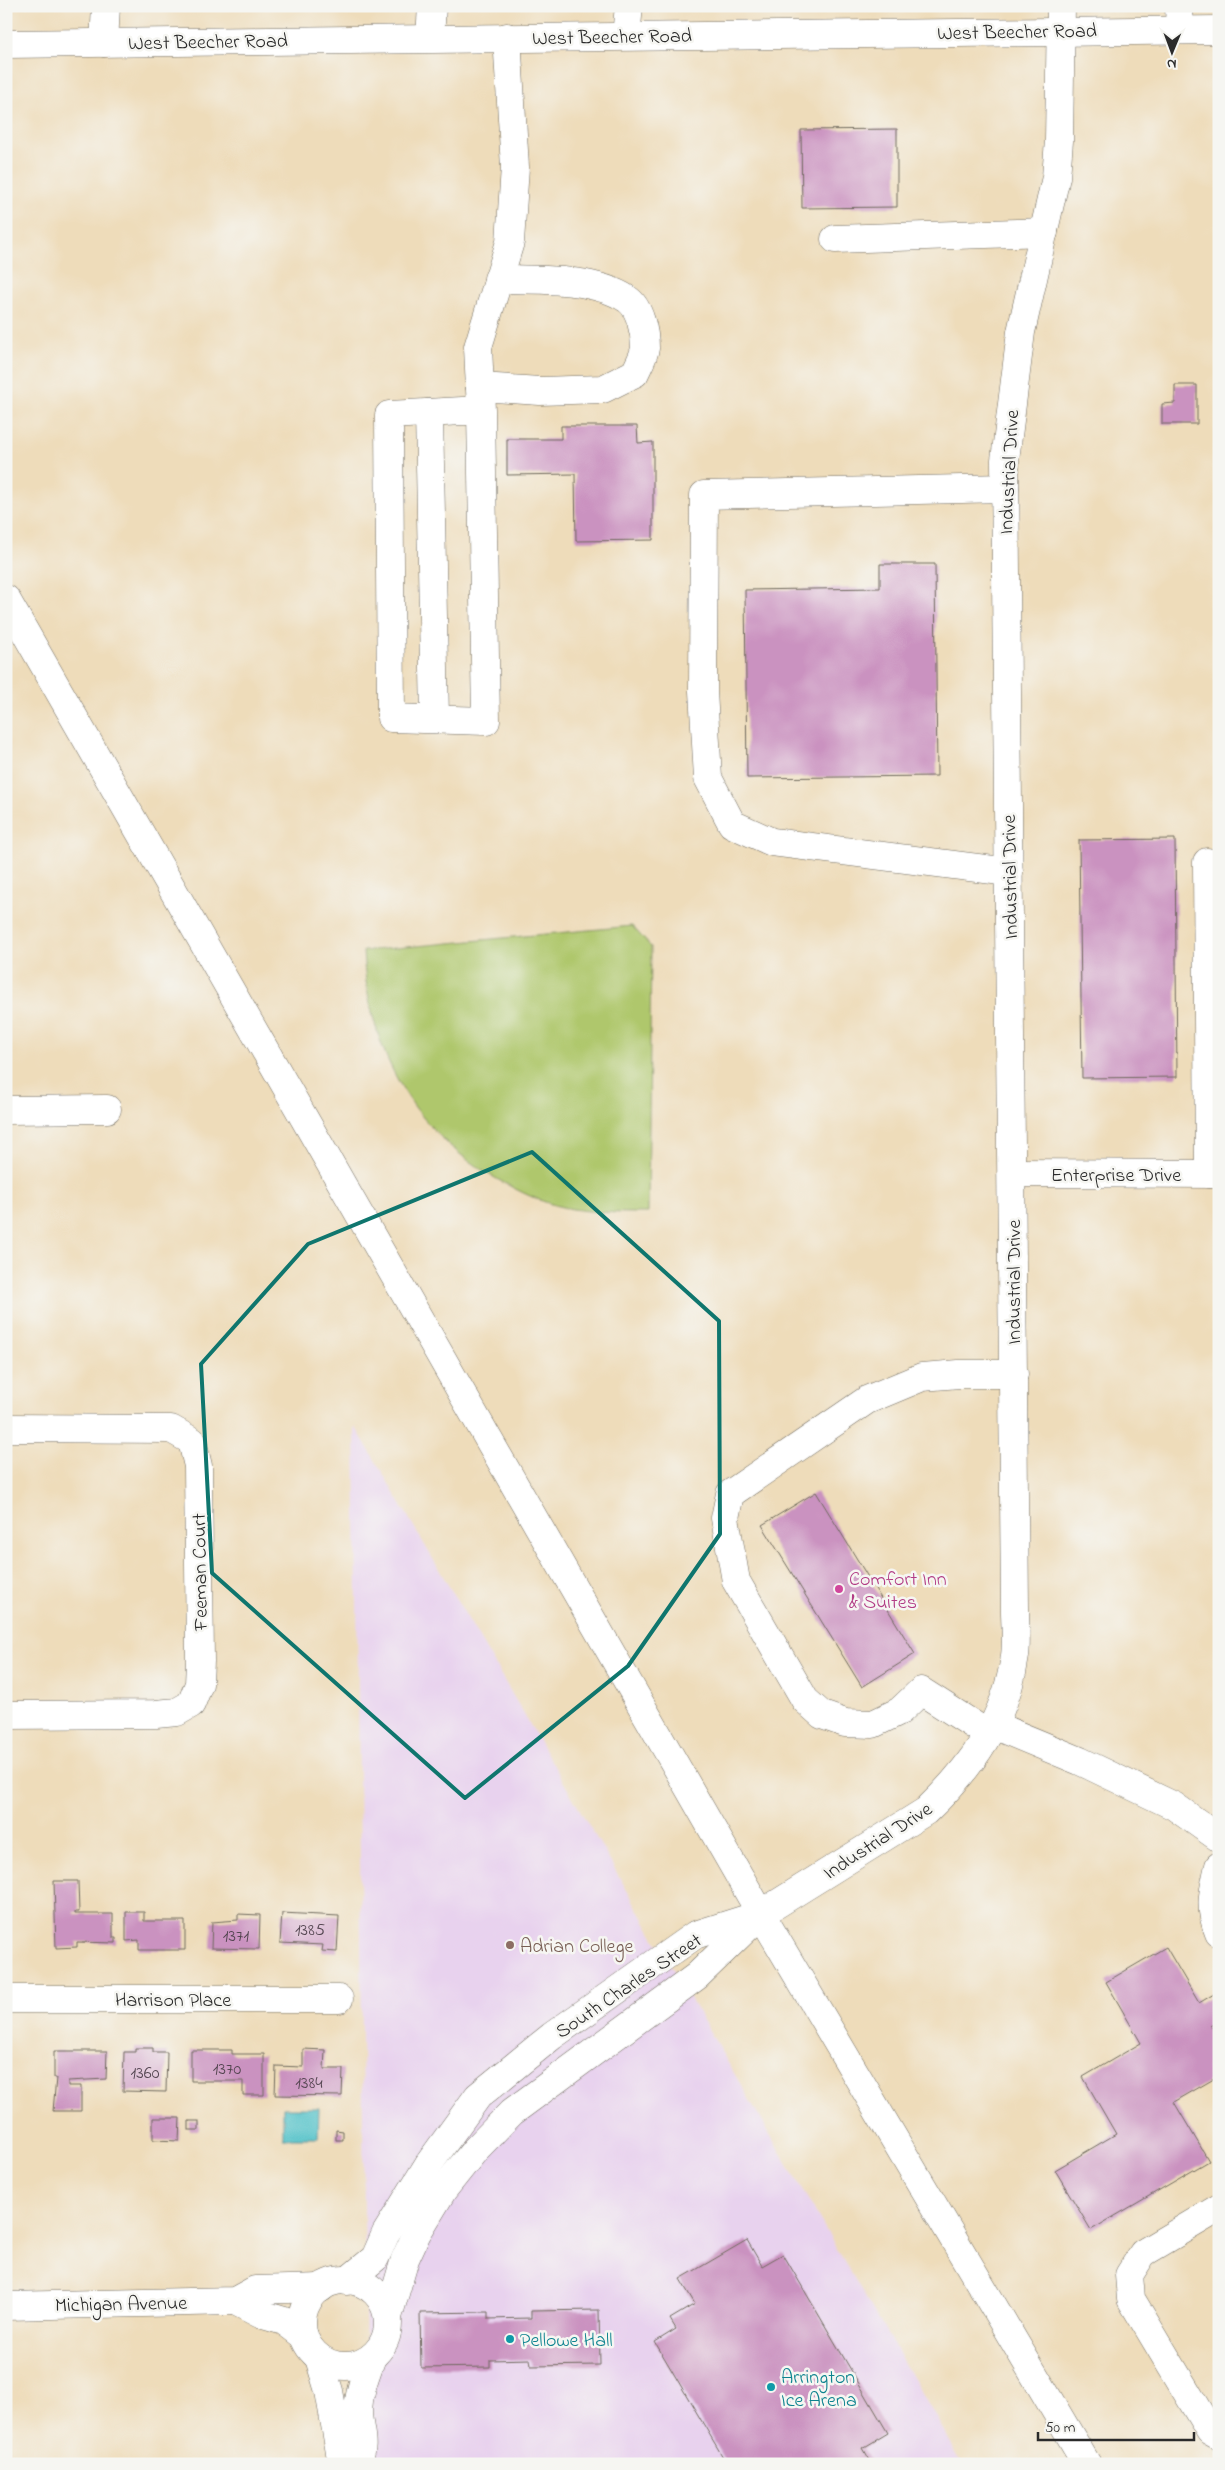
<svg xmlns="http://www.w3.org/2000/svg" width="1225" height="2470" font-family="'Indie Flower',sans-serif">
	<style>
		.built { fill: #e8d2ee }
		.green { fill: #afc76c; stroke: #6d794c }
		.water { fill: #54c2c9; stroke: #40767a }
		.building { fill: #ca92c0 }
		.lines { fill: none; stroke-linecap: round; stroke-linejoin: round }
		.minor-casing { stroke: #6f695d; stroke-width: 29 }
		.major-casing { stroke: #6f695d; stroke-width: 29 }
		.highway-casing { stroke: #6f695d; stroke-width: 29 }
		.minor { stroke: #fff; stroke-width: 28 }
		.major { stroke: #fff; stroke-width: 28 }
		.highway { stroke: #fff; stroke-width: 28 }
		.marked { fill: none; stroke: #0f766e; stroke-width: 4; stroke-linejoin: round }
		.hotel-dot { fill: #d1479c; stroke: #f6f6f2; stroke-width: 2 }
		.education-dot { fill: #8d6e63; stroke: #f6f6f2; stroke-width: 2 }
		.culture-dot { fill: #0f9aa8; stroke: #f6f6f2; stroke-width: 2 }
		.labels { text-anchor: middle; stroke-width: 5; stroke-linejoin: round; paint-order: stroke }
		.number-label { font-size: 18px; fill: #534550 }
		.street-label { font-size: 20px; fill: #2b2b2b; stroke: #f6f6f2 }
		.hotel-label { font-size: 20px; fill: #b23c85; stroke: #f6f6f2; text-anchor: start }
		.education-label { font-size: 20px; fill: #785e54; stroke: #f6f6f2; text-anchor: start }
		.culture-label { font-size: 20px; fill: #0d838f; stroke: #f6f6f2; text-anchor: start }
	</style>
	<rect width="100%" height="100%" fill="#f6f6f2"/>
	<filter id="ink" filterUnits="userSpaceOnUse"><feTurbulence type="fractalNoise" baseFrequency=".02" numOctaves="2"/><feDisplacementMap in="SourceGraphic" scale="10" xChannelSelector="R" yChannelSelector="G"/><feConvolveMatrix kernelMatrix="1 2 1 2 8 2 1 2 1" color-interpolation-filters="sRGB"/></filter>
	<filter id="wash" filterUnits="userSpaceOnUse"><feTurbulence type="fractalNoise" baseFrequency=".0096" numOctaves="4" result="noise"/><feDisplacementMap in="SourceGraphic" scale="20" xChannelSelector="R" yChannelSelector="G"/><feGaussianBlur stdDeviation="1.12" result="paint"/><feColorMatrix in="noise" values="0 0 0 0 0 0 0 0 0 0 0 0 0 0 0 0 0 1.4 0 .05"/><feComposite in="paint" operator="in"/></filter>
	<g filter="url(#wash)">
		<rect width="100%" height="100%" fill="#eedcba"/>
		<!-- built -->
		<path class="built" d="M355,1426L963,2464H367Z"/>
		<!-- green -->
		<path class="green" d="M632,926L651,947L648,1213C623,1213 598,1213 573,1209C550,1206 526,1195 506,1184C414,1136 369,1053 363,951Z"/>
		<!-- water -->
		<path class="water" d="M283,2108H319L318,2138H283Z"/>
		<g id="blocks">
			<!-- building -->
			<g class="building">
				<path d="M897,129V207L802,208L801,130Z"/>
				<path d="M1175,385H1197V424H1162V404L1175,403Z"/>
				<path d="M561,426H637L638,443L653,442V540L576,541L575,474L507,475V439H561Z"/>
				<path d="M880,564H935L937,776L747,778L745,590L880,588Z"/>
				<path d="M1175,839L1177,1077L1082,1078L1079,840Z"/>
				<path d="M816,1492L915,1654L862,1687L762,1525Z"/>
				<path d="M54,1881H78L79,1912H75V1914H113V1938H116V1943L77,1942V1947L56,1948Z"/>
				<path d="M126,1912H144V1921H185V1950H139V1940L126,1941Z"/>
				<path d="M282,1913L339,1916L337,1952L322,1951L323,1945L280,1943Z"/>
				<path d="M238,1914L260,1915L259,1949L211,1948L212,1922L238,1920Z"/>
				<path d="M1166,1947L1199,2003L1219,1991V2021L1211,2026L1219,2040V2076L1174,2102L1209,2161L1091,2230L1055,2170L1116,2134L1083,2077L1141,2043L1106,1982Z"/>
				<path d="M135,2048H153V2052H167L166,2092L123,2091L124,2052H135Z"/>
				<path d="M303,2049L325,2050L324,2069H343L342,2096L275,2095L276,2066L303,2067Z"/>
				<path d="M191,2050H232V2054H264V2095H243V2081H191Z"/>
				<path d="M54,2051H107L106,2079L68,2081V2086H81V2111H53L56,2078H54Z"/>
				<path d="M153,2118H180L179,2141L153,2140Z"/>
				<rect x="189" y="2121" width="10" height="9"/>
				<path d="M336,2130L343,2131V2140H336Z"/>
				<path d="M747,2240L762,2266L783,2254L888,2433L863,2448L872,2464H727L655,2342L676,2329L670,2319L695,2304L680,2279Z"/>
				<path d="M599,2310L600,2365L531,2366L530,2359L490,2360V2367L421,2368L420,2313L488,2312V2319L531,2318V2311Z"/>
			</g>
		</g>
	</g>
	<g filter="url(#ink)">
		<use href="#blocks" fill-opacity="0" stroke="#6f695d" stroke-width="1"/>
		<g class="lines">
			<!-- minor casing -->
			<g class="minor-casing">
				<g id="minor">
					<path d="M1179,6L1180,30"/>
					<path d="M626,36L629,6"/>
					<path d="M430,38L432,6"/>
					<path d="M104,43L106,6"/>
					<path d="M835,239L1044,232"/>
					<path d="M480,387L540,391L603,389L635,373C638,366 644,356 645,348C645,333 640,307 627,299C593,277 537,280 498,279"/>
					<path d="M481,410L389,415L391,718L486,721L481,410L478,347L510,242L515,167L507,37"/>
					<path d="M429,413L435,719"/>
					<path d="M1005,488L704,495L703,691L708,778L732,824L772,842L1009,872"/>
					<path d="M1207,862L1209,1174"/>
					<path d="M6,1110L107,1109"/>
					<path d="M1013,1173L1219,1174"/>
					<path d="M6,1428L171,1429L192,1441L198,1466L200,1661L199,1684L191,1704L177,1712L156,1714L6,1715"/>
					<path d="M993,1725L1080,1761L1174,1806L1219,1838"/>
					<path d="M988,1734L921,1691L900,1711L873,1724L845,1723L822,1715L805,1700L736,1581L725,1518L730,1494L867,1400L922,1377L959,1374H1014"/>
					<path d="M1219,1866C1213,1892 1208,1907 1219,1933"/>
					<path d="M6,1999H339"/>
					<path d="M1219,2208L1143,2253L1129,2275L1131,2299L1210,2431L1219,2436"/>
					<circle cx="345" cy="2323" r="43"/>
					<path d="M347,2281L375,2258L386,2233L428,2165L478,2096L552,2036L695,1935L755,1916"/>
					<path d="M235,2301L260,2314L284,2321L304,2336"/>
					<path d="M6,2306L235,2301L255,2290L321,2288"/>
					<path d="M388,2317L405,2259L417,2233L443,2190L475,2150L512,2112L697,1976L761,1914L926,1811C971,1768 1006,1720 1015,1656C1017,1641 1015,1625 1015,1610L1005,460L1021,332L1056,177L1059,141L1061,6"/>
					<path d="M319,2358L329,2391L341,2458L344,2464"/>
					<path d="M357,2464C367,2441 358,2432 358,2410C359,2391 366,2374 372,2357"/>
				</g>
			</g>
			<!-- major casing -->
			<g class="major-casing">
				<path id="major" d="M6,44L1219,30"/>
			</g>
			<!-- highway casing -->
			<g class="highway-casing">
				<path id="highway" d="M6,599L761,1914L1087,2464"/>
			</g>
			<!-- minor -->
			<use href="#minor" class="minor"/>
			<!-- major -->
			<use href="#major" class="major"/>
			<!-- highway -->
			<use href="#highway" class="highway"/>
		</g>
	</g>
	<!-- marked area -->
	<path class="marked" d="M532,1152L719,1321L720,1534L628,1666L465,1798L212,1573L201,1364L308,1244Z"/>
	<!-- markers -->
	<circle class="hotel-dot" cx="839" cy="1589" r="5"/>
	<circle class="education-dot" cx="510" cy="1945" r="5"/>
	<g class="culture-dot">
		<circle cx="510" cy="2339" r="5"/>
		<circle cx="771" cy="2387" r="5"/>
	</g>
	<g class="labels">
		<!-- number labels -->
		<g class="number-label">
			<text x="310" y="1935">1385</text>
			<text x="236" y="1941">1371</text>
			<text x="227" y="2074">1370</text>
			<text x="145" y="2078">1360</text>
			<text x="309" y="2088">1384</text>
		</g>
		<!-- street labels -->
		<g class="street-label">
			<text transform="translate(1017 31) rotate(-1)" y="7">West Beecher Road</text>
			<text transform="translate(612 36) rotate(-1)" y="7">West Beecher Road</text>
			<text transform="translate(208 41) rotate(-1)" y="7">West Beecher Road</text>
			<text transform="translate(1008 472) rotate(-87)" y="7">Industrial Drive</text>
			<text transform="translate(1009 877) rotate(-91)" y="7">Industrial Drive</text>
			<text x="1116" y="1181">Enterprise Drive</text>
			<text transform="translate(1013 1282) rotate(-90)" y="7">Industrial Drive</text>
			<text transform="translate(199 1572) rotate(-91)" y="7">Feeman Court</text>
			<text transform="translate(877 1840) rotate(-33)" y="7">Industrial Drive</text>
			<text transform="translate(628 1985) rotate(-34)" y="7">South Charles Street</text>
			<text x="173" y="2006">Harrison Place</text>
			<text transform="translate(121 2303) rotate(-1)" y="7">Michigan Avenue</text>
		</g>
		<!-- hotel labels -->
		<g class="hotel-label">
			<text x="849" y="1585">Comfort Inn<tspan x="849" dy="23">&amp; Suites</tspan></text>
		</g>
		<!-- education labels -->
		<g class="education-label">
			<text x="520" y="1952">Adrian College</text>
		</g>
		<!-- culture labels -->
		<g class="culture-label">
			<text x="520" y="2346">Pellowe Hall</text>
			<text x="781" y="2383">Arrington<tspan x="781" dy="23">Ice Arena</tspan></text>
		</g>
	</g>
	<!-- margin -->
	<rect width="1225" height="2470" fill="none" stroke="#f6f6f2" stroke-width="25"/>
	<!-- north arrow -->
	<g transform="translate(1172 52) rotate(181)" stroke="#f6f6f2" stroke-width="4" paint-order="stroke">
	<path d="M0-4L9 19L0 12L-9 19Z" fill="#2b2b2b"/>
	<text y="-8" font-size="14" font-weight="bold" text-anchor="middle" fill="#2b2b2b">N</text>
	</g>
	<!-- scale -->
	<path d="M1038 2432v8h156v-8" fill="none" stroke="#2b2b2b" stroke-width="2.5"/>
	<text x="1045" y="2432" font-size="15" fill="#2b2b2b" stroke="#f6f6f2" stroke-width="4" paint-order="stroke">50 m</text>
</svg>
